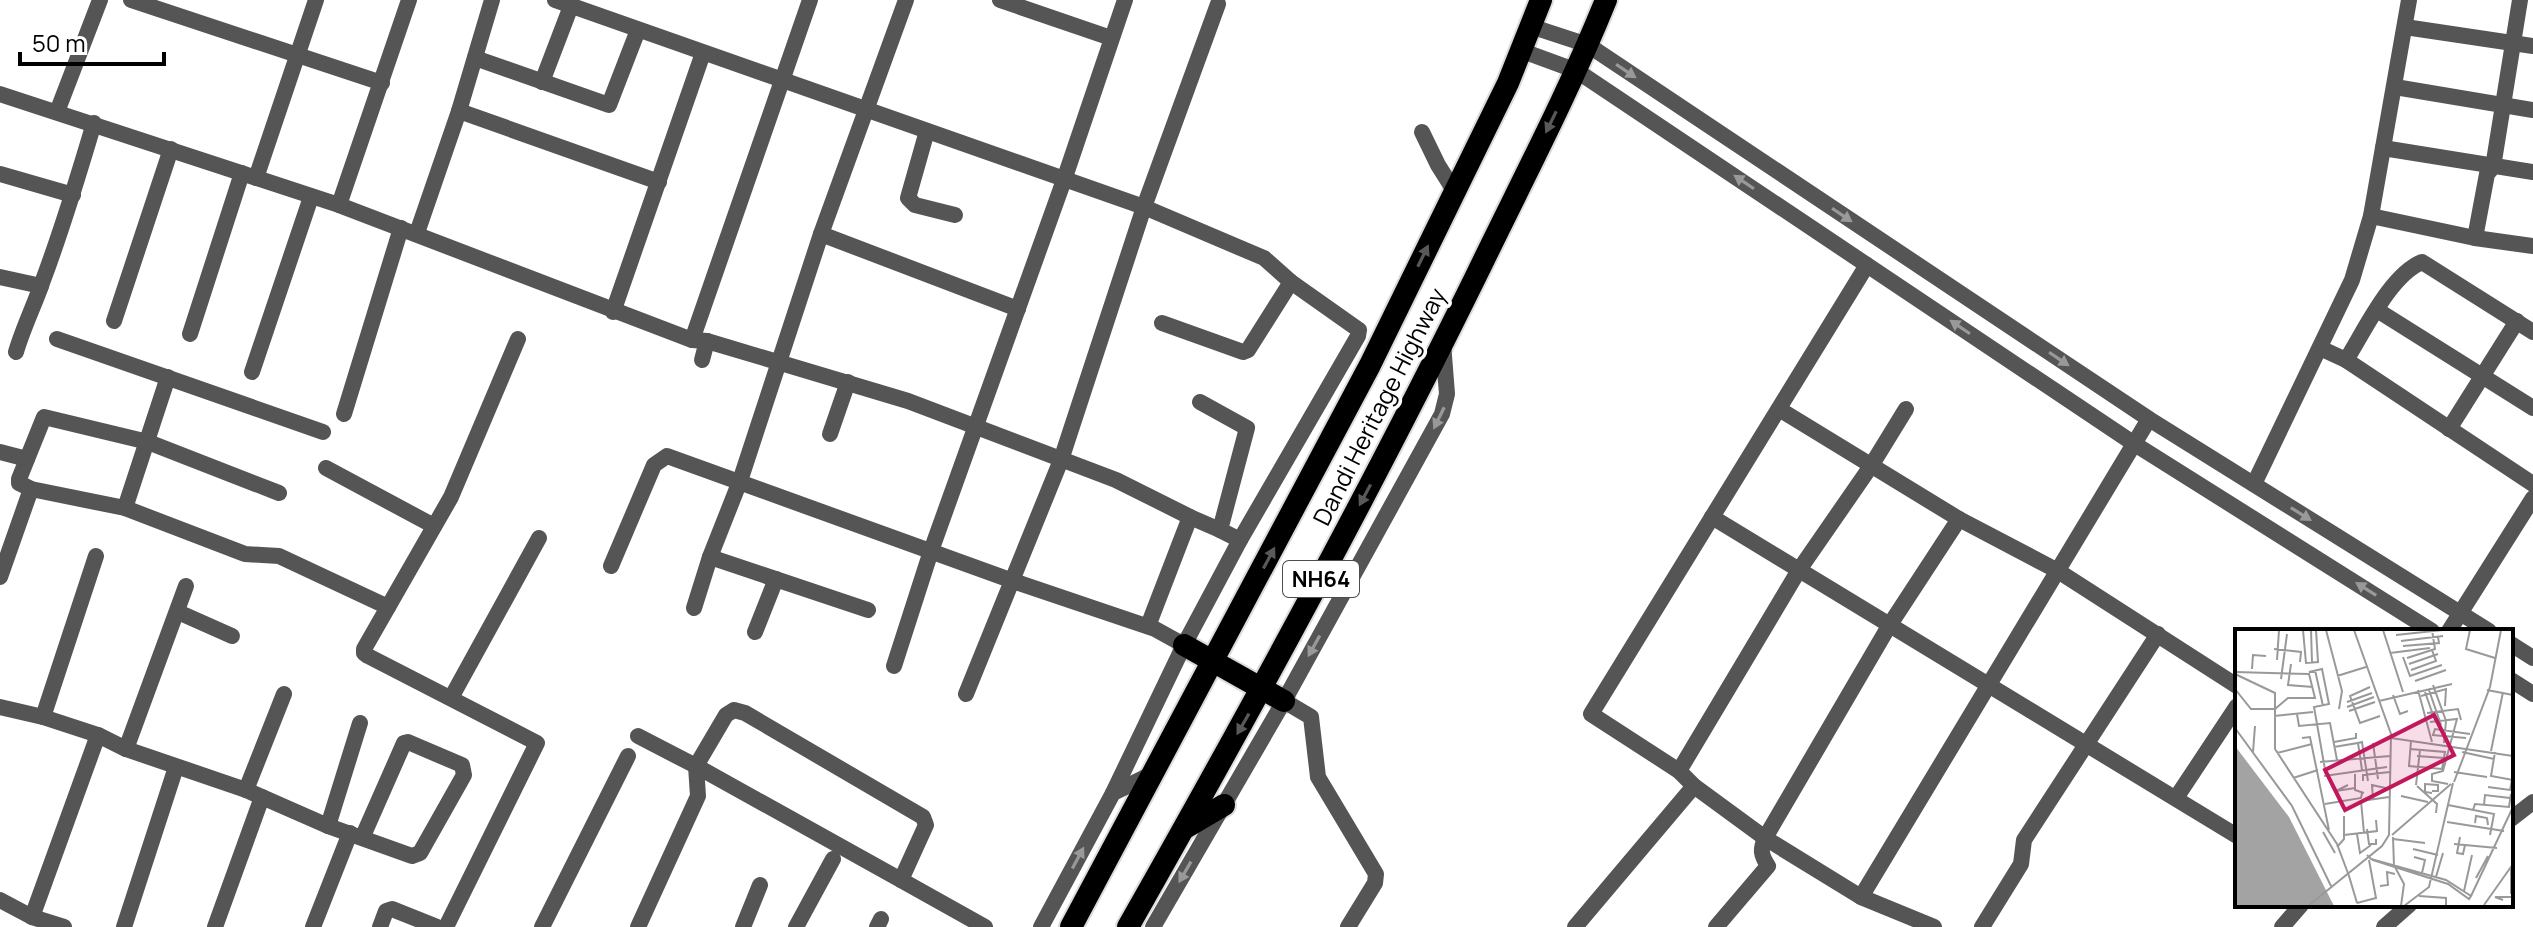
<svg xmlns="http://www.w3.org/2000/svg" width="2533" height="927" font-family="Manrope,sans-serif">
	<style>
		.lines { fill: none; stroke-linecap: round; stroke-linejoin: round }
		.trunk-casing { stroke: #dbdbdb; stroke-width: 26 }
		.minor { stroke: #555; stroke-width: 16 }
		.tertiary { stroke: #555; stroke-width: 16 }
		.trunk { stroke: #000; stroke-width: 22 }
		.oneway { fill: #999 }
		.oneway2 { fill: #595959 }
		.labels { text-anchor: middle; stroke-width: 7; stroke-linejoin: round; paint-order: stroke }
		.shield { fill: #fff; stroke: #4c4c4c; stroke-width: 2 }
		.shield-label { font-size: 22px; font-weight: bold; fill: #000 }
		.street-label { font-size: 24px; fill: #000; stroke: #fff }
		.inset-road { fill: none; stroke: #999; stroke-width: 2 }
		.view { fill: #c2185b; fill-opacity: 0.15; stroke: #c2185b; stroke-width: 4 }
		.inset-edge { fill: none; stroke: #000; stroke-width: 4 }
	</style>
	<rect width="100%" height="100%" fill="#fff"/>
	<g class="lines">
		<!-- trunk casing -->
		<g class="trunk-casing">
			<g id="trunk">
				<path d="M1184,645L1284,701"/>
				<path d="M1185,828L1224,805"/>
				<path d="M1071,927L1370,365L1508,83L1541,0"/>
				<path d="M1128,927C1250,712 1368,496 1477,274C1521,183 1568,94 1606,0"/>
			</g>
		</g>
		<!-- minor -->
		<g class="minor">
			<path d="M131,0L382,83"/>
			<path d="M1000,0L1111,38"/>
			<path d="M2405,27L2533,46"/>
			<path d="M475,58L609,105L638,30"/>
			<path d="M542,82L571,6"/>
			<path d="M2395,87L2533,110"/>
			<path d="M0,94L339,205L692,340L707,341L908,401L1116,480L1190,517"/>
			<path d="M459,111L659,182"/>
			<path d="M57,112L100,0"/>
			<path d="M927,131L908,198L915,205L955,215"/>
			<path d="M1422,132L1438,165L1455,192"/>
			<path d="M2383,148L2533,172"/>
			<path d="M0,174L73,195"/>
			<path d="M256,178L316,0"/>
			<path d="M339,205L409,0"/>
			<path d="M2371,216L2475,238L2533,246"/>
			<path d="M417,233L459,111L492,0"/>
			<path d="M821,234L1018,309"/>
			<path d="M2475,238L2487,174L2493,167L2520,0"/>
			<path d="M1867,265L1591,714L1679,771L1694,786L1765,838L1861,897L1934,927"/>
			<path d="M0,277L41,286"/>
			<path d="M2377,310L2533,408"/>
			<path d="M613,312L703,53"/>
			<path d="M114,321L171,149"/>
			<path d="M1162,323L1243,352L1248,350L1291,282"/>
			<path d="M190,334L242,173"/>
			<path d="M57,339L323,432"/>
			<path d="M692,340L810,0"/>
			<path d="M2320,348L2346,360L2533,484"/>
			<path d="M16,352C23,328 34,306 42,283C62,230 78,177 94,123"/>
			<path d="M702,360L707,341"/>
			<path d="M2346,360C2364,332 2390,275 2422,262L2533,332"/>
			<path d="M252,372L311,197"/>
			<path d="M1200,402L1247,428L1220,530L1240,540"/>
			<path d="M1779,409L1959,519L2058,571L2237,686"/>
			<path d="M344,414L401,228"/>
			<path d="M2449,429L2517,321"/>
			<path d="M830,434L848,382"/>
			<path d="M0,452L27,459"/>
			<path d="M326,468L434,526"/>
			<path d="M2254,484L2352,280L2371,216L2409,0"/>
			<path d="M279,493L148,442L44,417L19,479V483L31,489L125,508L245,554L279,556L388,607"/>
			<path d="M125,508L168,377"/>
			<path d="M1712,517L2237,836"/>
			<path d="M710,557L868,610"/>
			<path d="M611,566L654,465L667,456L1013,581L1155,629L1184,645"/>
			<path d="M0,577L31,489"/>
			<path d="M694,608L710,557L740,481L821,234L906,0"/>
			<path d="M178,612L232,636"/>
			<path d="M1148,626L1190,517L1220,530"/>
			<path d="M2449,631L2533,498"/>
			<path d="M755,632L776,579"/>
			<path d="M894,666L931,551L1064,180L1125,0"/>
			<path d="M966,694L1061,460L1144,207L1218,4"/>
			<path d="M451,698L539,538"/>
			<path d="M1284,701L1311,717L1318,777L1376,874L1375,883L1348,927"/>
			<path d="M0,707L43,717L98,735L126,749L246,790L328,826L412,856L420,853L464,775L462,765L408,742L404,743L363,836"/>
			<path d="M43,717L96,556"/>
			<path d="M638,736L696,766L901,880"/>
			<path d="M126,749L186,586"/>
			<path d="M1679,771L1799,570L1871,466L1906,409"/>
			<path d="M246,790L284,694"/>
			<path d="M2176,798L2237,706"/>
			<path d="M2511,819L2533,802"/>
			<path d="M328,826L360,723"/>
			<path d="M1861,897L2149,419"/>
			<path d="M0,900L32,917L64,927"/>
			<path d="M32,917L98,735"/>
			<path d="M124,927L176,767"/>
			<path d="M215,927L262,797"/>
			<path d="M313,927L350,833"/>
			<path d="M380,927L386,911L392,909L437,927"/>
			<path d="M446,927L537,743L368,656L364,653V649L451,497L518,339"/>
			<path d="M542,927L628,756"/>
			<path d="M638,927L698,796L696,766L726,715L734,710L745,713L923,817L926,825L901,880L985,927"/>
			<path d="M743,927L760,885"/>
			<path d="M796,927L833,859"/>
			<path d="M877,927L881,919"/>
			<path d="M1575,927L1694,786"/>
			<path d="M1716,927L1768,866C1761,855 1760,850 1765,838L1889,626L1959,519"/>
			<path d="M1982,927L2021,864L2024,840L2158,634"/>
			<path d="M2282,927L2301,905"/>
			<path d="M2384,927L2409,905"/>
		</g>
		<!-- tertiary -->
		<g class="tertiary">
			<path d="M555,0L1144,207L1264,258L1291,282L1359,330L1358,336L1240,540L1184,645L1113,793"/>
			<path d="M1530,26L1588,45L2149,419L2489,631"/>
			<path d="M1520,50L1577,71L2133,443L2432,631"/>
			<path d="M2511,644L2533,658"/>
			<path d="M2511,680L2533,694"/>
			<path d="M1041,927L1113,793L1152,774"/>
			<path d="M1153,927L1284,701L1442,414L1447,394L1443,343"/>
		</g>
		<!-- trunk -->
		<use href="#trunk" class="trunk"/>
	</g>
	<!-- one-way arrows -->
	<defs><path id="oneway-solid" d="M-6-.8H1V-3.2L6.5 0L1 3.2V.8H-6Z" transform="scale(2)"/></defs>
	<g class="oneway">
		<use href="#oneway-solid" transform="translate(1626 71) rotate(34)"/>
		<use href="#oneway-solid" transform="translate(1744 182) rotate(-146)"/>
		<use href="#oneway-solid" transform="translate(1842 215) rotate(34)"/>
		<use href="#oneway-solid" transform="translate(1960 327) rotate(-146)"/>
		<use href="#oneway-solid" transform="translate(2059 359) rotate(34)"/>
		<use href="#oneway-solid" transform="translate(1439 418) rotate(116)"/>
		<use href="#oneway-solid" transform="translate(2301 514) rotate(32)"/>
		<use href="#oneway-solid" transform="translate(2366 589) rotate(-148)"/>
		<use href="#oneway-solid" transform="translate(1314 646) rotate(119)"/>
		<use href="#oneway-solid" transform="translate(1078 858) rotate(-62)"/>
		<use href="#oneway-solid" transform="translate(1185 872) rotate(120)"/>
	</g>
	<g class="oneway2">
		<use href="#oneway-solid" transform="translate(1551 122) rotate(116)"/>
		<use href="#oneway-solid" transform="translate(1423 256) rotate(-64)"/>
		<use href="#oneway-solid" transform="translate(1365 495) rotate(118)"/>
		<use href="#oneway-solid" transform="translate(1269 558) rotate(-62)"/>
		<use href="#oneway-solid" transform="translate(1243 724) rotate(120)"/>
	</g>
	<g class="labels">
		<!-- shield labels -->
		<rect class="shield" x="1283" y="561" width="76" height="36" rx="6"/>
		<g class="shield-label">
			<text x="1321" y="587">NH64</text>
		</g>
		<!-- street labels -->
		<g class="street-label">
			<text transform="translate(1380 407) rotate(-63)" y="8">Dandi Heritage Highway</text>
		</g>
	</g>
	<!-- overview -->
	<g transform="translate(2235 629)">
		<rect width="278" height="278" fill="#fff"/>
		<path d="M0,117L54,188L99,277H0Z" fill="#a3a3a3"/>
		<path class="inset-road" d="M68,1L71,34L83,33L81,1M76,1L77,34M91,1L107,62L104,80M148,1L168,63M235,1L231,20L260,29M161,6L208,1M166,12L208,7M168,17L204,14L203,8M39,20L66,23L65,33M155,24L195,19M168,28L175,47L207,36M172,29L200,20L197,1M42,31L44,1M56,35L53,56L78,58M174,35L203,25M17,40L18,26L31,27M80,41L88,77M176,41L201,32L197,21M0,43L74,45L80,69H53L40,80M81,43H74L87,40L94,75L79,78L91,146M0,45L40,64V120L102,215L114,247M102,47L131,38M46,50L52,5M180,52L211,41M198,56L211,92L209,114M135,58L115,67L125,94L145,87M0,60L16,80H39M183,61L197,113M194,61L206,96M252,61L278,66M190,63L198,86M158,66L165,85L173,82M186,67L211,60L210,77M144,72L217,55M112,73L137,64M112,78L139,68M114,82L140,73M192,84L223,80L226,91M62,85L64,97L95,94L102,131M39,87L78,83M195,93L222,90L208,142L197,145V152L213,155M0,99L57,177L96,257M197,106L231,109M198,106L200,100L235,105M67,109L75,108L94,201M156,109L278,127M99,113L121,109V104M123,114L127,113L133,152M138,114L143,150M99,118L123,114L127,141M175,120L210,123L207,140L174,137L176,112M256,122L268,63M18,123L20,97M227,123L259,130M260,123L256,147L278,151M42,124L77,115M182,127L209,129M85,133L155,127M219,143L252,148M120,145V161L129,164M89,147L152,138M58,149L83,141M128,152V146L155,143M219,153L255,58L266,1M113,156L101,162L120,159M181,156L185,121M182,157L202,175L201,184M253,158L275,161L277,151M197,164L190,163V155L203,156V162H197M166,167L193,173M138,170L137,156L155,160M90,175L126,169L127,164M213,176L259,185L255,206M249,176L250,166L275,169M238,181L240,175L274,178L276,165M212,193L269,202M240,194L241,187L252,189L253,196M132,200L134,215H141V210M88,203L100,224M129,204L126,172L154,168M122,205L125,224L136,216M109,206L142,202L141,191M157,206L216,155M158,208L159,237M225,208L222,224L228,225L230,216M158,210L190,214M219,215L262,219M102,218L109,210V187M178,220L203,226M132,226L136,230L138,231L213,255L234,270L236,267L211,251L136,230M179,228L190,231L187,244M160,238L169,255L166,277M114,247L122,274M201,248L208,224M241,249L253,227M145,257L153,256L152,243L160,245M229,262L237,226M276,265V240M184,267L211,269V277M236,267L278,178M268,271L260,268H278M122,274L141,269L134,231M249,276L278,235M73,277L147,217L154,206L156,105L119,1M169,277L194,258L218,154"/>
		<path class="view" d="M199,86L219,126L110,181L90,141Z"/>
		<rect width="278" height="278" class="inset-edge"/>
	</g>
	<!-- scale -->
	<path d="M20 52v12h144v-12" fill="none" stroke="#000000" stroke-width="4"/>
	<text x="32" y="52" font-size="24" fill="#000000" stroke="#ffffff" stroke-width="6" paint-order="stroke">50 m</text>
</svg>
